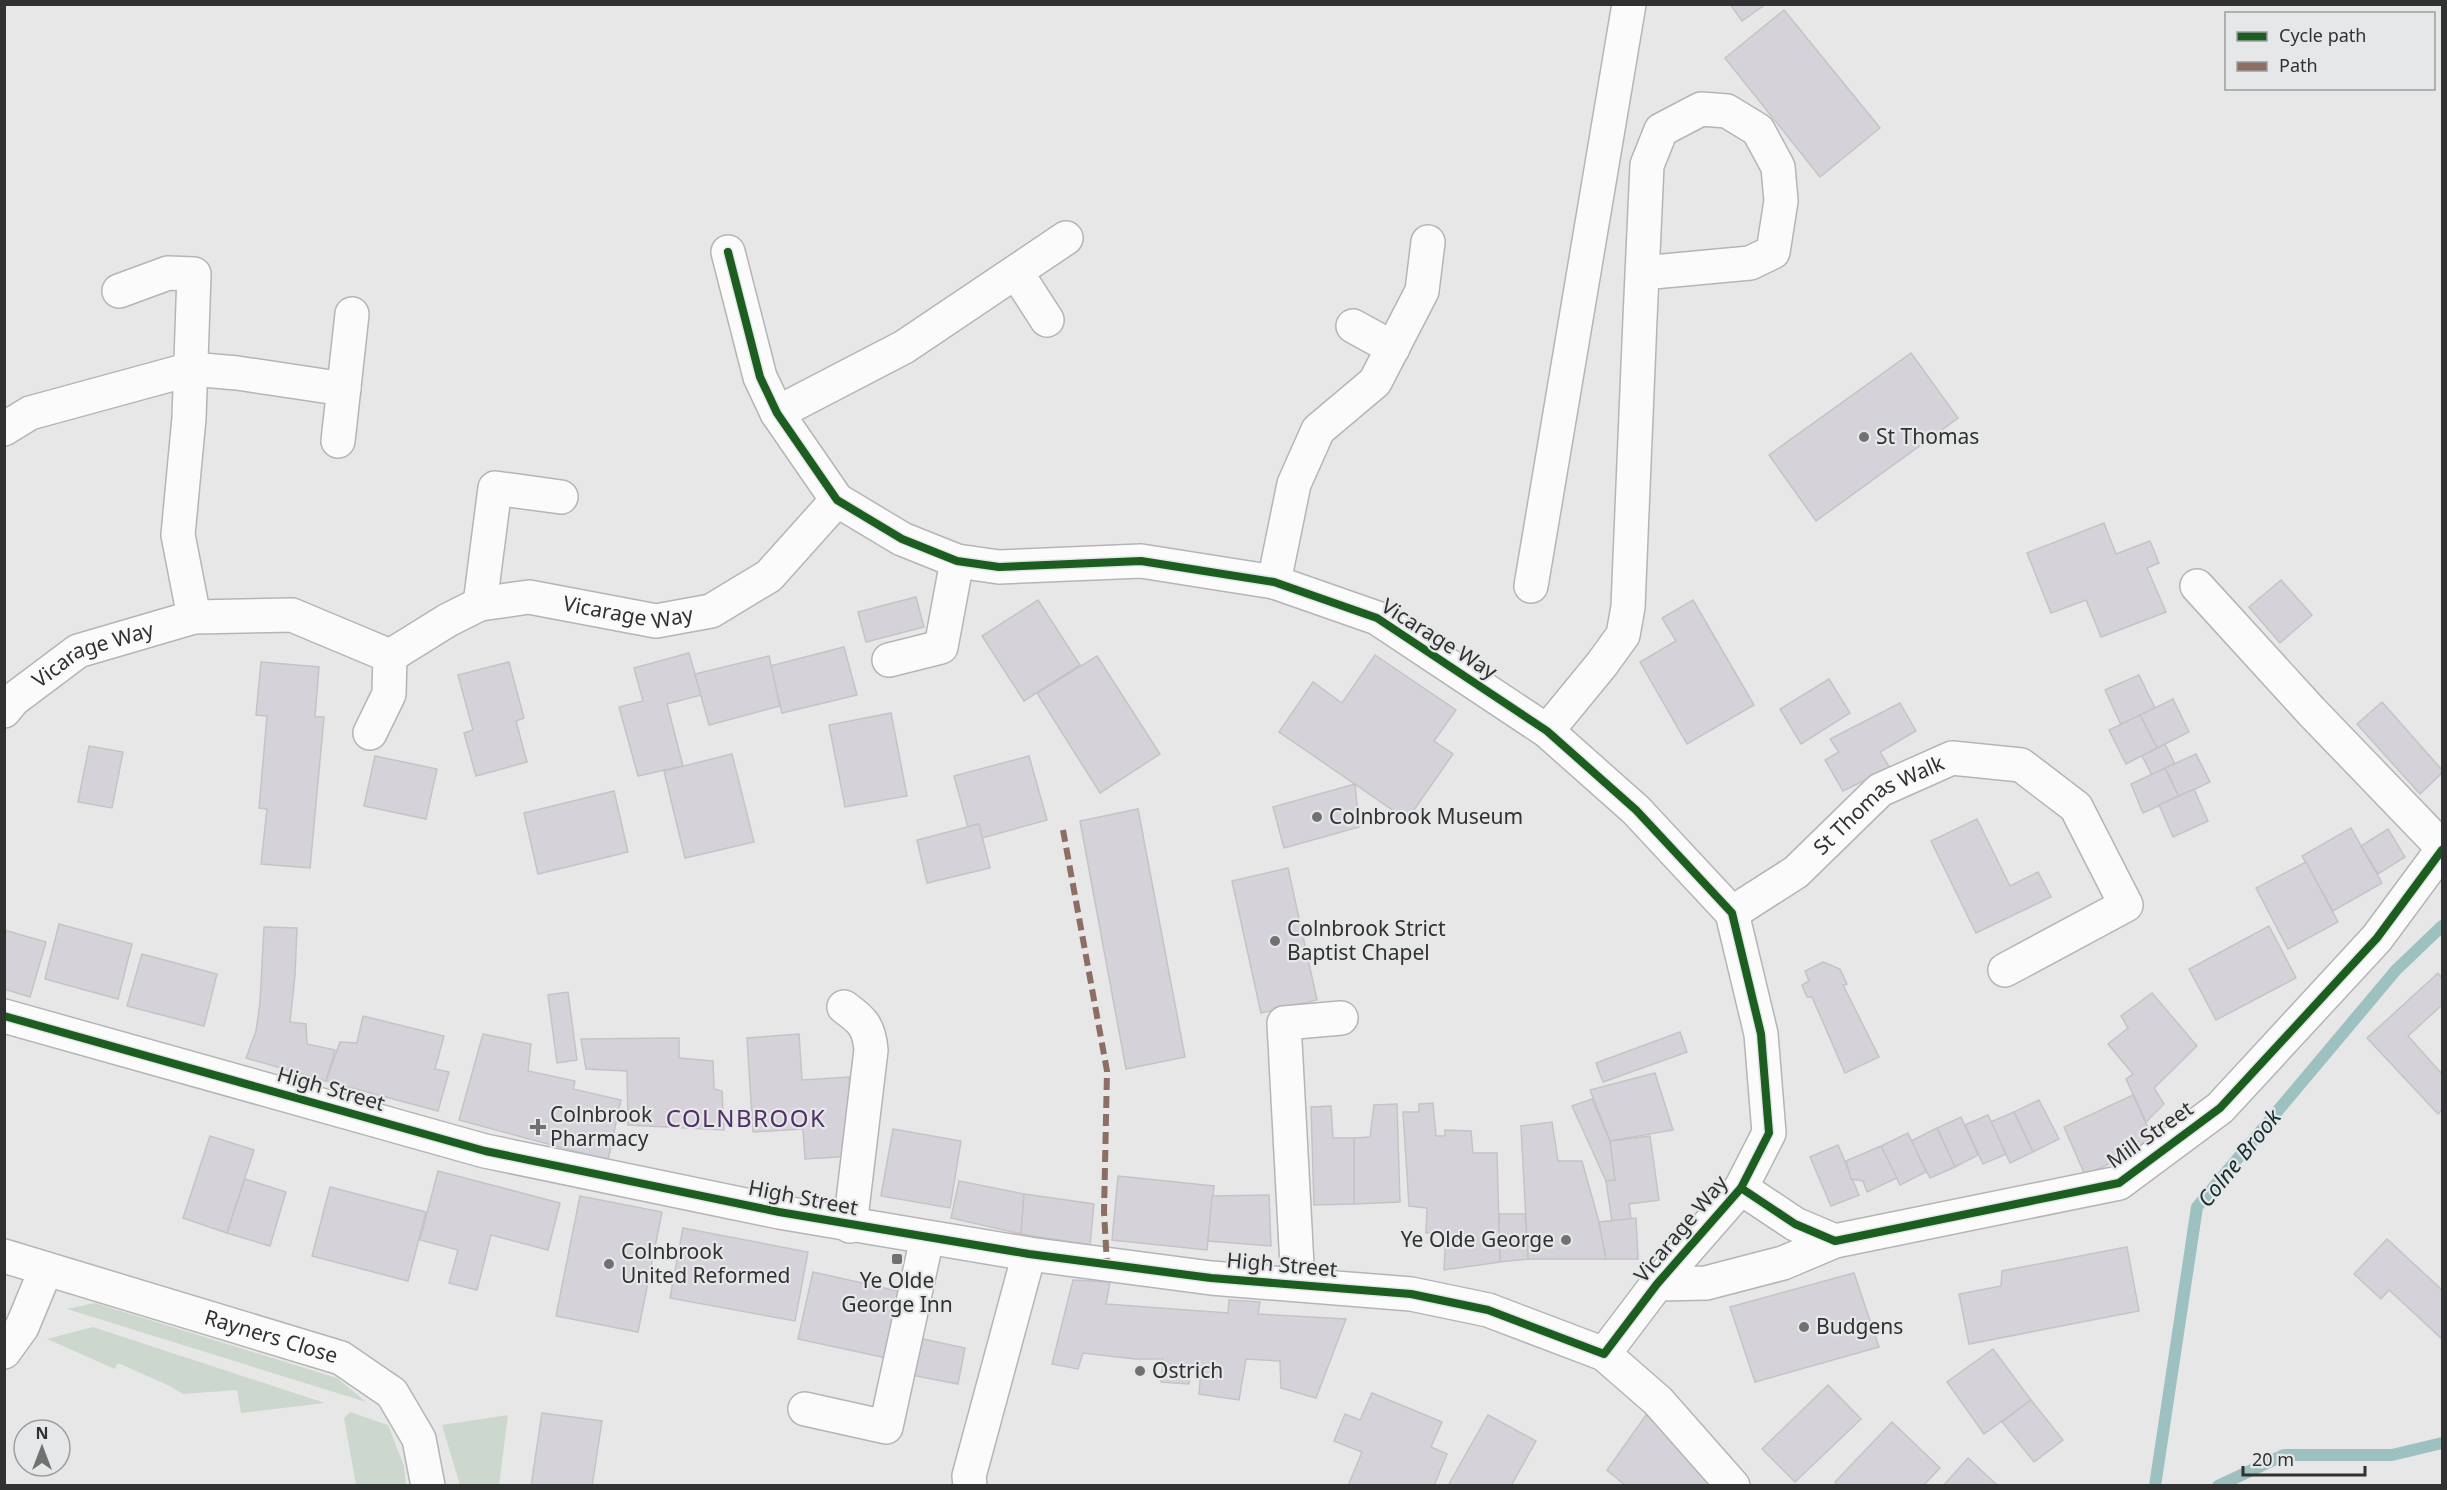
<svg xmlns="http://www.w3.org/2000/svg" width="2447" height="1490" font-family="'Noto Sans',sans-serif">
	<style>
		.green { fill: #ccd7cd }
		.lines { fill: none; stroke-linecap: round; stroke-linejoin: round }
		.stream { stroke: #9dc1c1; stroke-width: 12 }
		.building { fill: #d6d2d9; stroke: #c4c4c4; stroke-width: 1.5 }
		.minor-casing { stroke: #b5b5b5; stroke-width: 36 }
		.minor { stroke: #fbfbfb; stroke-width: 33 }
		.quiet { stroke: #8d6e63; stroke-width: 6; stroke-dasharray: 12 6; stroke-linecap: butt }
		.cycleway-casing { stroke: #e6e7e8; stroke-width: 11 }
		.cycleway { stroke: #1b5e20; stroke-width: 8 }
		.poi-dot { fill: #707171; stroke: #e6e7e8; stroke-width: 2 }
		.labels { text-anchor: middle; stroke-width: 4.5; stroke-linejoin: round; paint-order: stroke }
		.poi-label { font-size: 21px; fill: #303131; stroke: #e6e7e8; text-anchor: start }
		.street-label { font-size: 21px; fill: #303131; stroke: #e6e7e8 }
		.water-label { font-size: 22px; font-style: italic; fill: #132f2f; stroke: #e6e7e8 }
		.quarter-label { font-size: 24px; letter-spacing: 1.5px; fill: #512f68; stroke: #e6e7e8 }
	</style>
	<rect width="100%" height="100%" fill="#e7e7e7"/>
	<!-- green -->
	<g class="green">
		<path d="M95,1303L337,1378L366,1402L67,1309Z"/>
		<path d="M93,1327L325,1403L241,1413L237,1390L183,1394L170,1386L118,1363L115,1369L47,1339Z"/>
		<path d="M350,1412L388,1425L404,1466L406,1485H356L344,1418Z"/>
		<path d="M508,1415L499,1485H460L442,1425Z"/>
	</g>
	<g class="lines">
		<!-- stream -->
		<g class="stream">
			<path d="M2155,1486L2197,1207L2396,970L2442,926"/>
			<path d="M2218,1486L2284,1455H2392L2442,1443"/>
		</g>
	</g>
	<!-- building -->
	<g class="building">
		<path d="M1730,4H1766L1742,21Z"/>
		<path d="M1784,10L1880,128L1820,177L1725,58Z"/>
		<path d="M1911,353L1958,418L1816,521L1769,455Z"/>
		<path d="M2104,523L2116,554L2150,541L2159,563L2147,568L2166,612L2101,637L2086,600L2051,613L2027,553Z"/>
		<path d="M2281,580L2312,615L2280,643L2249,607Z"/>
		<path d="M916,597L924,627L866,642L858,612Z"/>
		<path d="M1038,600L1080,665L1024,701L982,636Z"/>
		<path d="M1693,600L1754,705L1687,744L1640,662L1676,641L1662,618Z"/>
		<path d="M844,647L857,695L782,713L770,666Z"/>
		<path d="M689,653L701,695L667,704L683,766L638,776L619,707L643,701L634,668Z"/>
		<path d="M1375,655L1456,710L1434,741L1453,754L1407,820L1279,732L1313,682L1342,703Z"/>
		<path d="M769,656L780,706L709,725L695,674Z"/>
		<path d="M1097,656L1160,754L1100,793L1037,693Z"/>
		<path d="M261,662L319,667L315,717H324L310,868L261,864L267,809L259,808L267,716L256,715Z"/>
		<path d="M509,662L524,718L516,721L527,762L476,776L464,733L473,730L458,675Z"/>
		<path d="M2139,675L2155,708L2121,725L2105,690Z"/>
		<path d="M1829,679L1850,713L1801,744L1780,709Z"/>
		<path d="M2173,699L2189,732L2157,748L2140,715Z"/>
		<path d="M2382,702L2442,770V773L2420,794L2357,724Z"/>
		<path d="M1900,703L1916,731L1880,752L1890,768L1843,791L1825,760L1839,752L1830,739Z"/>
		<path d="M891,713L907,796L845,807L829,725Z"/>
		<path d="M2140,715L2157,748L2126,764L2109,730Z"/>
		<path d="M2165,744L2175,764L2152,775L2142,756Z"/>
		<path d="M89,746L123,752L112,808L78,802Z"/>
		<path d="M732,754L754,842L685,858L664,771Z"/>
		<path d="M2196,754L2210,782L2179,797L2165,768Z"/>
		<path d="M375,756L437,769L426,819L364,806Z"/>
		<path d="M1029,756L1047,820L982,838L979,824L968,827L954,776Z"/>
		<path d="M2165,768L2179,797L2143,813L2131,784Z"/>
		<path d="M1355,784L1359,827L1284,848L1273,807Z"/>
		<path d="M2194,789L2208,821L2173,837L2159,805Z"/>
		<path d="M614,791L628,852L538,874L524,813Z"/>
		<path d="M1138,809L1185,1057L1126,1069L1080,821Z"/>
		<path d="M1977,819L2010,886L2038,872L2051,897L1976,933L1931,841Z"/>
		<path d="M979,824L990,868L927,883L917,840Z"/>
		<path d="M2351,828L2382,883L2333,911L2302,856Z"/>
		<path d="M2388,829L2405,857L2378,874L2361,846Z"/>
		<path d="M2306,862L2338,922L2288,949L2256,888Z"/>
		<path d="M1288,868L1317,1000L1261,1013L1232,881Z"/>
		<path d="M59,924L132,944L118,999L45,979Z"/>
		<path d="M2269,926L2296,978L2216,1020L2189,969Z"/>
		<path d="M264,927L297,928L295,975L290,1022L306,1024L307,1044L335,1050L326,1081L246,1058L256,1031L260,1003Z"/>
		<path d="M4,930L46,942L30,997L4,989Z"/>
		<path d="M142,954L217,974L204,1026L127,1006Z"/>
		<path d="M1823,962L1840,969L1847,984L1843,985L1879,1057L1845,1073L1812,997H1807L1802,985L1809,981L1805,971Z"/>
		<path d="M2438,973L2442,978V1005L2408,1036L2442,1074V1110L2438,1114L2367,1038Z"/>
		<path d="M568,992L577,1060L557,1063L548,995Z"/>
		<path d="M2152,993L2197,1046L2154,1088L2164,1104L2146,1122L2126,1079L2133,1074L2108,1044L2128,1028L2121,1016Z"/>
		<path d="M363,1016L444,1036L435,1069L449,1072L438,1111L326,1081L340,1042L357,1043Z"/>
		<path d="M1680,1032L1687,1052L1603,1082L1596,1063Z"/>
		<path d="M483,1034L531,1044L528,1071L575,1081L573,1089L621,1100L608,1160L459,1120Z"/>
		<path d="M799,1034L802,1080L849,1077L854,1156L805,1159L803,1129L753,1132L747,1038Z"/>
		<path d="M679,1038V1058L713,1061L714,1089L722,1091L724,1130L628,1125L627,1071L586,1069L581,1039Z"/>
		<path d="M1655,1073L1673,1130L1610,1141L1590,1090Z"/>
		<path d="M2133,1095L2155,1143L2085,1175L2064,1127Z"/>
		<path d="M1592,1099L1610,1141L1615,1180L1606,1181L1572,1106Z"/>
		<path d="M2039,1100L2059,1139L2033,1152L2014,1112Z"/>
		<path d="M1433,1103L1436,1136H1445V1130L1471,1131L1473,1153H1497L1500,1262L1444,1270L1446,1233H1426L1427,1208L1409,1206L1403,1112H1419V1104Z"/>
		<path d="M1397,1104L1400,1202L1354,1204V1138L1370,1137L1374,1105Z"/>
		<path d="M1331,1106L1333,1138H1354V1204L1314,1205L1311,1107Z"/>
		<path d="M2014,1112L2033,1152L2010,1163L1991,1122Z"/>
		<path d="M1988,1115L2006,1154L1983,1164L1965,1125Z"/>
		<path d="M1961,1117L1978,1155L1955,1167L1937,1128Z"/>
		<path d="M1552,1122L1558,1161H1582L1599,1222L1606,1259H1528L1521,1126Z"/>
		<path d="M1937,1128L1955,1167L1930,1178L1911,1141Z"/>
		<path d="M893,1129L961,1141L950,1208L881,1196Z"/>
		<path d="M1908,1133L1926,1172L1900,1185L1881,1146Z"/>
		<path d="M210,1136L254,1150L227,1233L183,1218Z"/>
		<path d="M1650,1136L1659,1200L1629,1204L1631,1219L1612,1222L1606,1181L1615,1180L1610,1141Z"/>
		<path d="M1838,1145L1859,1195L1831,1206L1810,1157Z"/>
		<path d="M1881,1146L1897,1178L1867,1192L1863,1181L1851,1179L1846,1161Z"/>
		<path d="M438,1171L560,1203L548,1250L491,1235L477,1290L449,1283L458,1250L420,1240Z"/>
		<path d="M1118,1176L1214,1186L1207,1250L1112,1240Z"/>
		<path d="M245,1179L286,1192L270,1246L227,1233Z"/>
		<path d="M959,1181L1024,1194L1021,1234L951,1218Z"/>
		<path d="M330,1187L426,1212L408,1281L312,1256Z"/>
		<path d="M1024,1194L1094,1204L1090,1245L1021,1234Z"/>
		<path d="M1269,1195L1271,1246L1208,1241L1212,1196Z"/>
		<path d="M580,1196L662,1212L638,1332L556,1316Z"/>
		<path d="M1499,1214H1525L1528,1259L1500,1262Z"/>
		<path d="M1636,1218L1638,1259H1606L1599,1222Z"/>
		<path d="M683,1228L808,1252L795,1321L670,1298Z"/>
		<path d="M2387,1239L2442,1290V1339L2389,1290L2381,1299L2354,1274Z"/>
		<path d="M2127,1247L2139,1311L1969,1344L1959,1294L2001,1286L2002,1271Z"/>
		<path d="M813,1272L911,1294L896,1360L798,1339Z"/>
		<path d="M1854,1273L1879,1347L1755,1382L1730,1307Z"/>
		<path d="M1073,1280L1110,1282L1106,1304L1228,1313L1229,1300L1260,1302L1258,1314L1346,1319L1316,1398L1281,1388L1280,1361L1246,1359L1239,1400L1199,1394L1201,1368H1190L1189,1384L1161,1382L1163,1359H1135L1083,1353L1078,1369L1052,1364Z"/>
		<path d="M914,1337L965,1348L958,1384L906,1374Z"/>
		<path d="M1993,1349L2031,1400L1984,1434L1947,1382Z"/>
		<path d="M1828,1385L1861,1419L1795,1482L1762,1449Z"/>
		<path d="M1372,1393L1442,1422L1431,1447L1447,1454L1434,1486H1348L1362,1452L1334,1441L1345,1414L1360,1420Z"/>
		<path d="M2031,1400L2063,1440L2034,1462L2002,1422Z"/>
		<path d="M542,1413L602,1421L592,1486H531Z"/>
		<path d="M1488,1415L1536,1441L1511,1486H1452L1449,1484Z"/>
		<path d="M1646,1415L1718,1478L1709,1486H1626L1607,1470Z"/>
		<path d="M1892,1422L1940,1468L1923,1486H1838L1835,1482Z"/>
		<path d="M1968,1458L1998,1486H1943Z"/>
	</g>
	<g class="lines">
		<!-- minor casing -->
		<g class="minor-casing">
			<g id="minor">
				<path d="M728,252L760,377L777,413L837,500L902,539L957,561L999,567L1141,561L1274,582L1377,618L1547,731L1636,810L1732,913L1761,1034L1769,1133L1741,1188L1657,1284L1604,1354"/>
				<path d="M1016,272L1047,320"/>
				<path d="M119,291L168,273L194,274L189,418L178,535L194,617"/>
				<path d="M1353,326L1393,348"/>
				<path d="M777,413L904,347L1066,238"/>
				<path d="M4,429L30,413L191,369L237,373L344,389"/>
				<path d="M338,441L352,314"/>
				<path d="M1274,582L1294,484L1318,430L1375,382L1422,291L1428,242"/>
				<path d="M1531,586L1629,4"/>
				<path d="M2197,586L2311,711L2442,847"/>
				<path d="M480,604L495,488L561,497"/>
				<path d="M889,660L941,647L957,561"/>
				<path id="s1" d="M4,711L14,699L78,651L194,617L292,615L390,656L448,620L480,604L529,597L656,621L711,611L769,576L837,500"/>
				<path d="M1547,731L1602,664L1623,635L1628,607L1640,319L1647,165L1661,130L1701,109L1727,111L1758,130L1778,167L1781,201L1773,252L1750,263L1642,273"/>
				<path d="M370,733L389,694L390,656"/>
				<path id="s2" d="M1732,913L1796,872L1880,790L1952,758L2021,765L2076,807L2126,905L2005,970"/>
				<path d="M844,1007C862,1020 869,1026 871,1050L850,1226"/>
				<path d="M4,1016L485,1151L779,1212L1029,1254L1211,1278L1411,1294L1488,1310L1604,1354L1658,1401L1733,1486"/>
				<path d="M1741,1188L1795,1224L1835,1241"/>
				<path id="s3" d="M4,1256L341,1358L392,1393L419,1439L428,1486"/>
				<path d="M1298,1284L1284,1023L1341,1018"/>
				<path d="M1657,1284L1706,1283L1783,1263L1835,1241L2119,1183L2220,1108L2377,938L2442,850"/>
				<path d="M4,1352L22,1327L46,1269"/>
				<path d="M805,1409L886,1427L927,1238"/>
				<path d="M970,1486L969,1476L1029,1254"/>
			</g>
		</g>
		<!-- minor -->
		<use href="#minor" class="minor"/>
		<!-- quiet -->
		<path class="quiet" d="M1063,830L1107,1071L1104,1212L1107,1264"/>
		<!-- cycleway casing -->
		<g class="cycleway-casing">
			<g id="cycleway">
				<path d="M4,1016L485,1151L779,1212L1029,1254L1211,1278L1411,1294L1488,1310L1604,1354L1657,1284L1741,1188L1769,1133L1761,1034L1732,913L1636,810L1547,731L1377,618L1274,582L1141,561L999,567L957,561L902,539L837,500L777,413L760,377L728,252"/>
				<path d="M1741,1188L1795,1224L1835,1241L2119,1183L2220,1108L2377,938L2442,850"/>
			</g>
		</g>
		<!-- cycleway -->
		<use href="#cycleway" class="cycleway"/>
	</g>
	<!-- markers -->
	<g class="poi-dot">
		<circle cx="1864" cy="437" r="6"/>
		<circle cx="1317" cy="817" r="6"/>
		<circle cx="1275" cy="941" r="6"/>
		<path d="M535 1118h6v6h6v6h-6v6h-6v-6h-6v-6h6z"/>
		<circle cx="1566" cy="1240" r="6"/>
		<rect x="891" y="1253" width="12" height="12" rx="3"/>
		<circle cx="609" cy="1264" r="6"/>
		<circle cx="1804" cy="1327" r="6"/>
		<circle cx="1140" cy="1371" r="6"/>
	</g>
	<g class="labels">
		<!-- poi labels -->
		<g class="poi-label">
			<text x="1876" y="444">St Thomas</text>
			<text x="1329" y="824">Colnbrook Museum</text>
			<text x="1287" y="936">Colnbrook Strict<tspan x="1287" dy="24">Baptist Chapel</tspan></text>
			<text x="550" y="1122">Colnbrook<tspan x="550" dy="24">Pharmacy</tspan></text>
			<text x="1554" y="1247" text-anchor="end">Ye Olde George</text>
			<text x="621" y="1259">Colnbrook<tspan x="621" dy="24">United Reformed</tspan></text>
			<text x="897" y="1288" text-anchor="middle">Ye Olde<tspan x="897" dy="24">George Inn</tspan></text>
			<text x="1816" y="1334">Budgens</text>
			<text x="1152" y="1378">Ostrich</text>
		</g>
		<!-- street labels -->
		<g class="street-label">
			<text dy="7" stroke="none"><textPath href="#s1" startOffset="675">Vicarage Way</textPath></text>
			<text transform="translate(1439 639) rotate(32)" y="7">Vicarage Way</text>
			<text dy="7" stroke="none"><textPath href="#s1" startOffset="108">Vicarage Way</textPath></text>
			<text dy="7" stroke="none"><textPath href="#s2" startOffset="184">St Thomas Walk</textPath></text>
			<text transform="translate(331 1089) rotate(16)" y="7">High Street</text>
			<text transform="translate(2150 1135) rotate(-35)" y="7">Mill Street</text>
			<text transform="translate(803 1198) rotate(11)" y="7">High Street</text>
			<text transform="translate(1681 1229) rotate(-50)" y="7">Vicarage Way</text>
			<text transform="translate(1282 1265) rotate(5)" y="7">High Street</text>
			<text dy="7" stroke="none"><textPath href="#s3" startOffset="279">Rayners Close</textPath></text>
		</g>
		<!-- water labels -->
		<g class="water-label">
			<text transform="translate(2239 1158) rotate(-51)" y="8">Colne Brook</text>
		</g>
		<!-- quarter labels -->
		<g class="quarter-label">
			<text x="746" y="1127">COLNBROOK</text>
		</g>
	</g>
	<!-- border -->
	<rect width="2447" height="1490" fill="none" stroke="#303131" stroke-width="12"/>
	<!-- legend -->
	<rect x="2225" y="12" width="210" height="78" fill="#e6e7e8" stroke="#9d9e9f" stroke-width="1.5"/>
	<rect x="2237" y="32" width="30" height="9" fill="#1b5e20" stroke="#9d9e9f" stroke-width="1.5"/>
	<text x="2279" y="42" font-size="18" fill="#303131">Cycle path</text>
	<rect x="2237" y="62" width="30" height="9" fill="#8d6e63" stroke="#9d9e9f" stroke-width="1.5"/>
	<text x="2279" y="72" font-size="18" fill="#303131">Path</text>
	<!-- north arrow -->
	<g transform="translate(42 1448)"><circle r="28" fill="#e6e7e8" stroke="#9d9e9f" stroke-width="1.5"/>
	<path d="M0-4.5L10 22L0 15L-10 22Z" fill="#707171"/>
	<text y="-9" font-size="16" font-weight="bold" text-anchor="middle" fill="#303131">N</text>
	</g>
	<!-- scale -->
	<path d="M2243 1466v9h122v-9" fill="none" stroke="#303131" stroke-width="3"/>
	<text x="2252" y="1466" font-size="18" fill="#303131" stroke="#e6e7e8" stroke-width="4.5" paint-order="stroke">20 m</text>
</svg>
